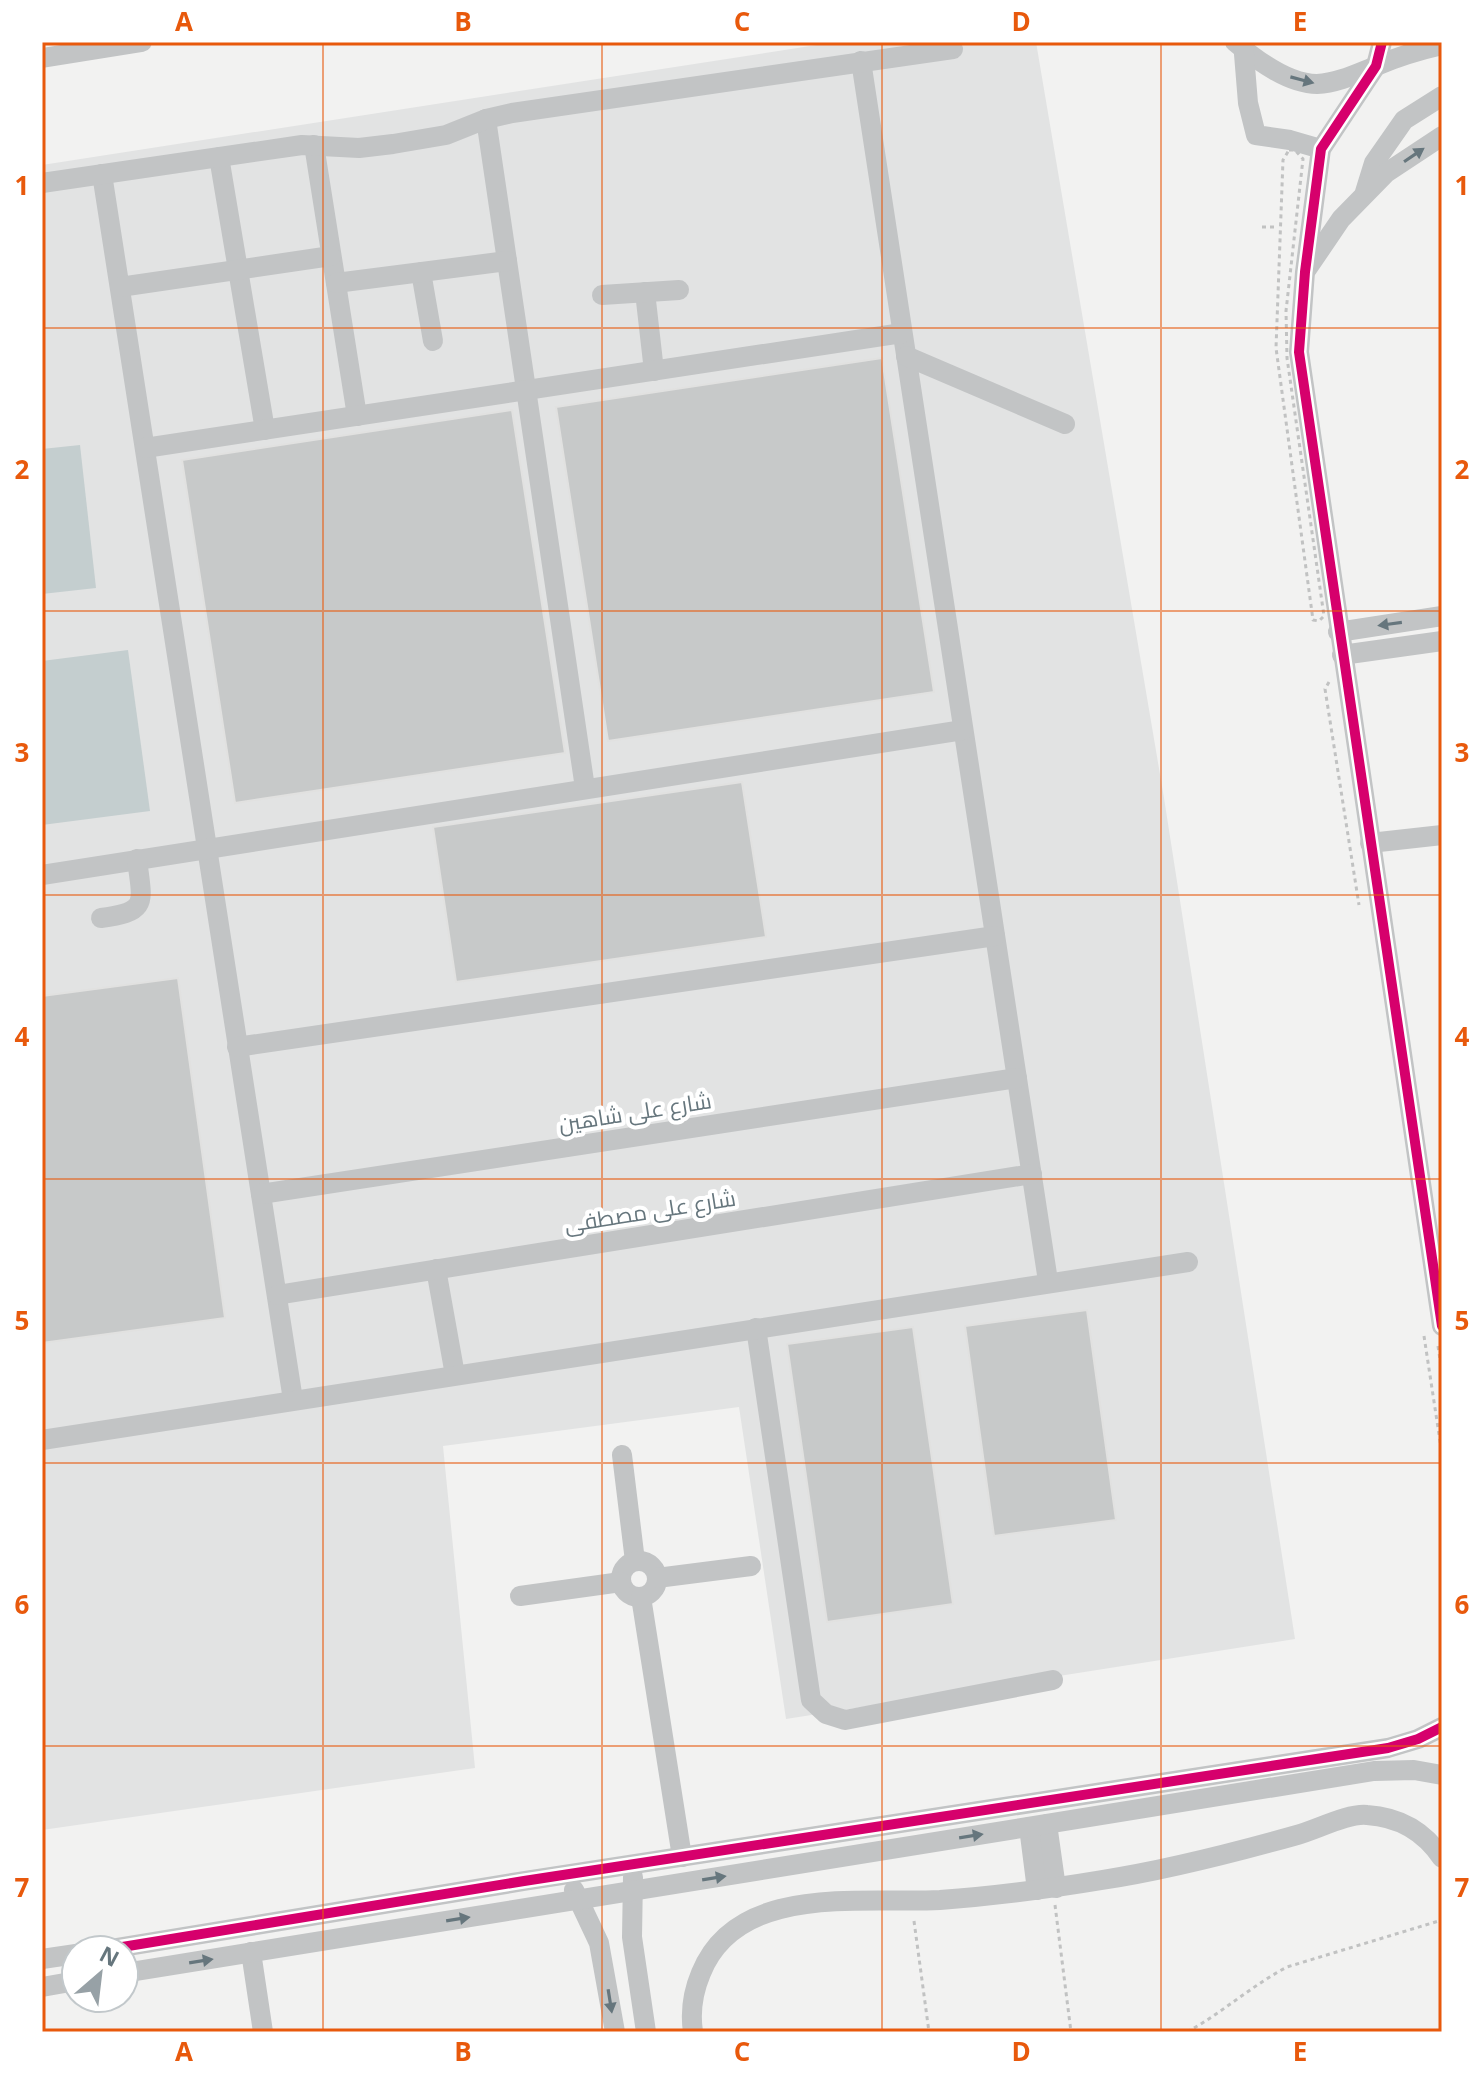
<svg xmlns="http://www.w3.org/2000/svg" width="1484" height="2074" font-family="'Open Sans',Cairo,sans-serif">
	<style>
		.built { fill: #e2e3e3 }
		.water { fill: #c4cecf }
		.building { fill: #c7c9c9; stroke: #e1e1e0; stroke-width: 2 }
		.lines { fill: none; stroke-linecap: round; stroke-linejoin: round }
		.path { stroke: #c1c2c2; stroke-width: 3; stroke-dasharray: 4 4; stroke-linecap: butt }
		.minor { stroke: #c2c4c5; stroke-width: 20 }
		.cycleway-casing { stroke: #fff; stroke-width: 15 }
		.cycleway { stroke: #d6006c; stroke-width: 10 }
		.oneway { fill: #66767d }
		.grid { fill: none; stroke: #e8590c; stroke-width: 2; stroke-opacity: 0.55 }
		.labels { text-anchor: middle; stroke-width: 8; stroke-linejoin: round; paint-order: stroke }
		.street-label { font-size: 22px; fill: #66767d; stroke: #fff }
		.neatline { fill: none; stroke: #e8590c; stroke-width: 3 }
		.grid-label { font-size: 26px; text-anchor: middle; font-weight: bold; fill: #e8590c }
	</style>
	<rect width="100%" height="100%" fill="#f2f2f1"/>
	<!-- built -->
	<path class="built" d="M836,42H1036L1164,798L1295,1639L786,1719L739,1407L443,1446L475,1768L42,1830V165Z"/>
	<!-- water -->
	<g class="water">
		<path d="M80,445L96,588L42,594V449Z"/>
		<path d="M128,650L150,811L42,825V661Z"/>
	</g>
	<!-- building -->
	<g class="building">
		<path d="M882,358L934,692L608,741L556,407Z"/>
		<path d="M512,410L565,753L235,803L182,460Z"/>
		<path d="M742,782L766,937L456,982L433,827Z"/>
		<path d="M178,978L225,1318L42,1343V996Z"/>
		<path d="M1087,1310L1116,1520L994,1536L965,1326Z"/>
		<path d="M913,1327L953,1604L827,1622L787,1344Z"/>
	</g>
	<g class="lines">
		<!-- path -->
		<g class="path">
			<path d="M1289,150H1295L1303,159L1286,311L1287,358L1324,616L1319,621L1313,620L1276,348L1283,160Z"/>
			<path d="M1262,227H1278"/>
			<path d="M1329,682L1325,689L1359,905"/>
			<path d="M1424,1336L1442,1454"/>
			<path d="M1438,1346L1442,1373"/>
			<path d="M1055,1905L1071,2032"/>
			<path d="M914,1921L929,2032"/>
			<path d="M1187,2032C1222,2013 1251,1986 1287,1967L1442,1920"/>
		</g>
		<!-- minor -->
		<g class="minor">
			<path d="M1235,42C1255,59 1289,84 1317,84C1338,83 1358,73 1376,66C1397,57 1420,50 1442,45"/>
			<path d="M1243,42L1248,103L1256,135L1290,140L1321,149"/>
			<path d="M1382,42L1376,66L1321,149L1305,272L1299,352L1442,1326"/>
			<path d="M42,58L142,42"/>
			<path d="M861,61L1048,1281"/>
			<path d="M486,119L585,788"/>
			<path d="M314,145L357,416"/>
			<path d="M219,157L265,430"/>
			<path d="M102,174L293,1400"/>
			<path d="M42,183L302,145L359,148L393,144L446,135L486,119L512,113L953,49"/>
			<path d="M1365,192L1374,163L1404,120L1442,96"/>
			<path d="M1307,269L1341,219L1386,173L1442,136"/>
			<path d="M421,272L433,341"/>
			<path d="M336,283L507,261"/>
			<path d="M120,287L331,256"/>
			<path d="M645,292L654,371"/>
			<path d="M602,295L679,290"/>
			<path d="M906,356L1065,424"/>
			<path d="M145,448L902,333"/>
			<path d="M1338,632L1442,616"/>
			<path d="M1342,655L1442,641"/>
			<path d="M1370,843L1442,835"/>
			<path d="M42,875L963,730"/>
			<path d="M101,918C150,912 142,902 137,859"/>
			<path d="M237,1047L995,936"/>
			<path d="M261,1194L1017,1078"/>
			<path d="M436,1269L455,1375"/>
			<path d="M277,1295L1032,1174"/>
			<path d="M756,1328L811,1700L826,1714L845,1720L1053,1680"/>
			<path d="M42,1440L1188,1262"/>
			<path d="M622,1455L635,1561"/>
			<circle cx="639" cy="1579" r="18"/>
			<path d="M657,1578L751,1566"/>
			<path d="M520,1596L621,1582"/>
			<path d="M641,1597L682,1857"/>
			<path d="M1047,1824L1056,1888"/>
			<path d="M1029,1827L1037,1890"/>
			<path d="M633,1877L632,1937L646,2032"/>
			<path d="M574,1890L599,1943L615,2032"/>
			<path d="M104,1950L524,1881L1388,1748L1418,1739L1442,1727"/>
			<path d="M251,1952L263,2032"/>
			<path d="M42,1959L76,1954"/>
			<path d="M124,1973L1374,1771L1414,1770L1442,1775"/>
			<path d="M42,1987L76,1981"/>
			<path d="M693,2032C690,2012 693,1992 701,1973C737,1883 861,1904 940,1900C994,1896 1048,1889 1102,1880C1168,1870 1233,1853 1297,1835C1316,1830 1348,1813 1367,1815C1399,1817 1424,1831 1442,1858"/>
		</g>
		<!-- cycleway casing -->
		<g class="cycleway-casing">
			<g id="cycleway">
				<path d="M1382,42L1376,66L1321,149L1305,272L1299,352L1442,1326"/>
				<path d="M104,1950L524,1881L1388,1748L1418,1739L1442,1727"/>
			</g>
		</g>
		<!-- cycleway -->
		<use href="#cycleway" class="cycleway"/>
	</g>
	<!-- one-way arrows -->
	<defs><path id="oneway-solid" d="M-6-.8H1V-3.2L6.5 0L1 3.2V.8H-6Z" transform="scale(2)"/></defs>
	<g class="oneway">
		<use href="#oneway-solid" transform="translate(1302 80) rotate(15)"/>
		<use href="#oneway-solid" transform="translate(1414 155) rotate(-34)"/>
		<use href="#oneway-solid" transform="translate(1390 624) rotate(172)"/>
		<use href="#oneway-solid" transform="translate(971 1836) rotate(-9)"/>
		<use href="#oneway-solid" transform="translate(714 1878) rotate(-9)"/>
		<use href="#oneway-solid" transform="translate(458 1919) rotate(-9)"/>
		<use href="#oneway-solid" transform="translate(201 1961) rotate(-9)"/>
		<use href="#oneway-solid" transform="translate(610 2001) rotate(81)"/>
	</g>
	<!-- grid -->
	<path class="grid" d="M323,42V2032M602,42V2032M882,42V2032M1161,42V2032M42,328H1442M42,611H1442M42,895H1442M42,1179H1442M42,1463H1442M42,1746H1442"/>
	<g class="labels">
		<!-- street labels -->
		<g class="street-label">
			<text transform="translate(635 1112) rotate(-9)" y="8">شارع على شاهين</text>
			<text transform="translate(650 1211) rotate(-9)" y="8">شارع على مصطفى</text>
		</g>
	</g>
	<!-- border -->
	<rect width="1484" height="2074" fill="none" stroke="#ffffff" stroke-width="88"/>
	<!-- north arrow -->
	<g transform="translate(100 1974) rotate(28)"><circle r="38" fill="#ffffff" stroke="#c2c8cb" stroke-width="2"/>
	<path d="M0-6L14 30L0 20L-14 30Z" fill="#97a1a6"/>
	<text y="-12" font-size="22" font-weight="bold" text-anchor="middle" fill="#66767d">N</text>
	</g>
	<rect x="44" y="44" width="1396" height="1986" class="neatline"/>
	<g class="grid-label">
		<text x="184" y="31">A</text>
		<text x="463" y="31">B</text>
		<text x="742" y="31">C</text>
		<text x="1021" y="31">D</text>
		<text x="1300" y="31">E</text>
		<text x="22" y="195">1</text>
		<text x="1462" y="195">1</text>
		<text x="22" y="479">2</text>
		<text x="1462" y="479">2</text>
		<text x="22" y="762">3</text>
		<text x="1462" y="762">3</text>
		<text x="22" y="1046">4</text>
		<text x="1462" y="1046">4</text>
		<text x="22" y="1330">5</text>
		<text x="1462" y="1330">5</text>
		<text x="22" y="1614">6</text>
		<text x="1462" y="1614">6</text>
		<text x="22" y="1897">7</text>
		<text x="1462" y="1897">7</text>
		<text x="184" y="2061">A</text>
		<text x="463" y="2061">B</text>
		<text x="742" y="2061">C</text>
		<text x="1021" y="2061">D</text>
		<text x="1300" y="2061">E</text>
	</g>
</svg>
